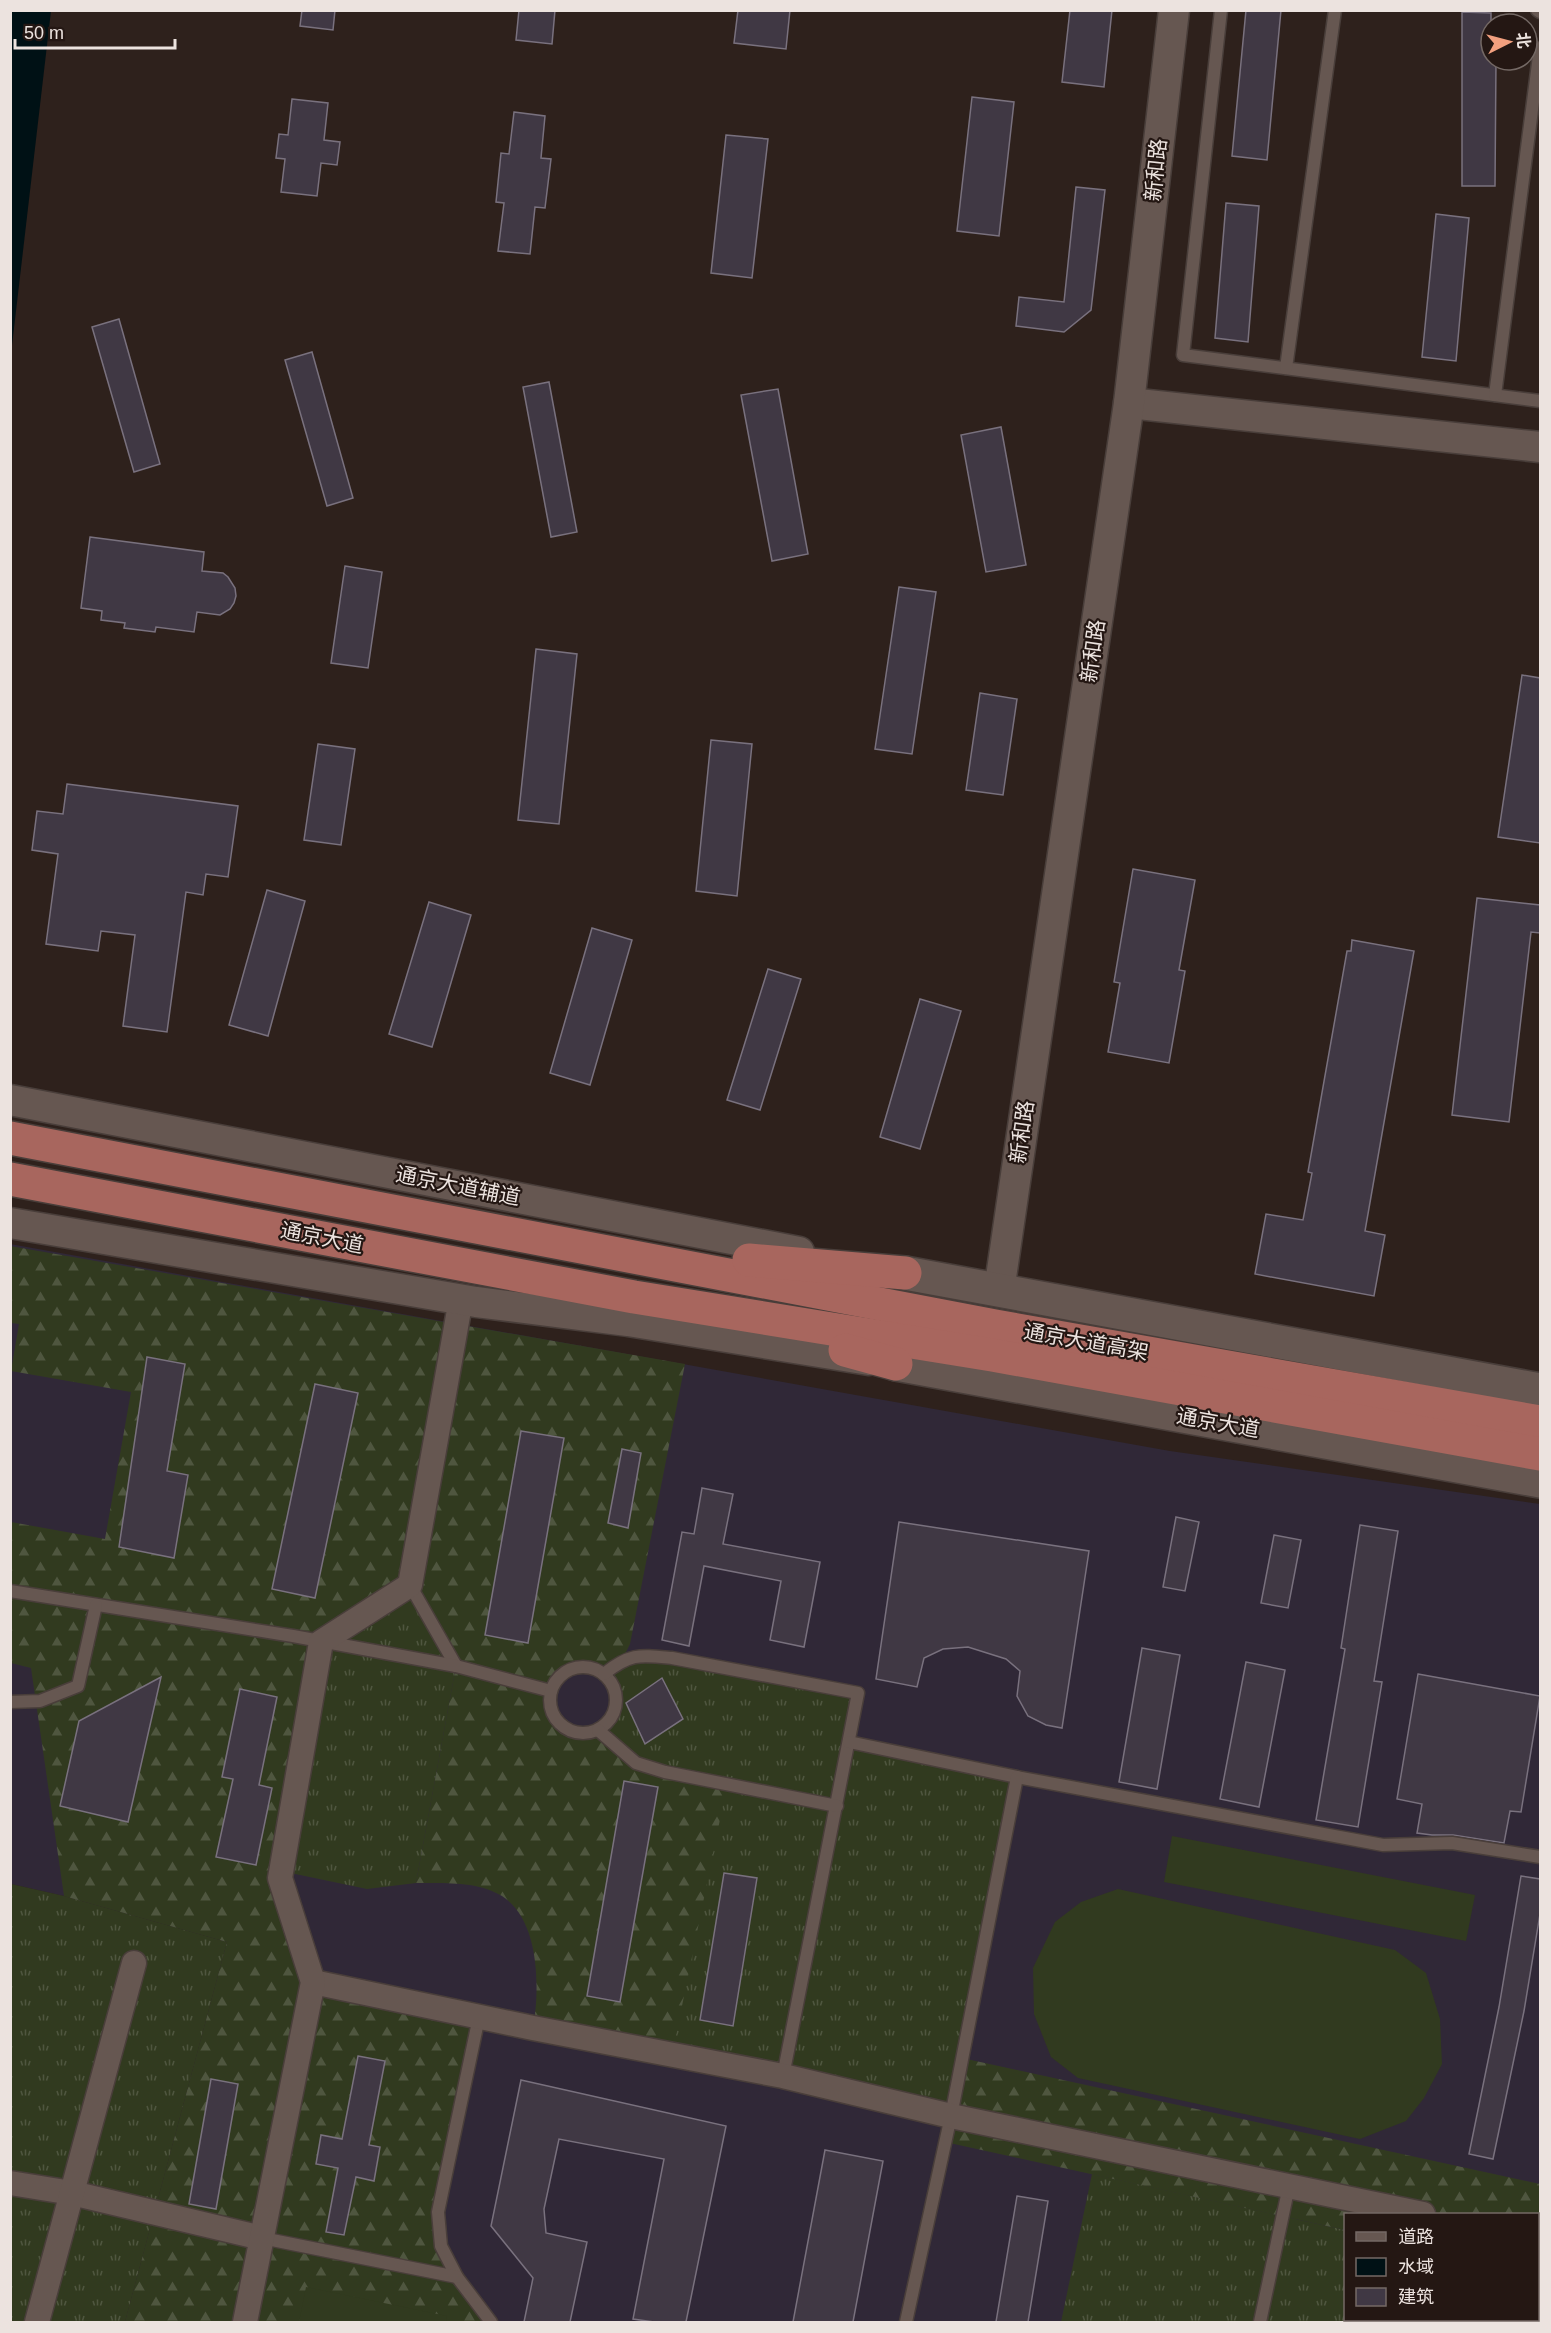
<svg xmlns="http://www.w3.org/2000/svg" width="1551" height="2333" font-family="Helvetica,'Noto Sans SC',sans-serif">
	<style>
		.education { fill: #302837; fill-rule: evenodd }
		.grass { fill: url(#grass-tufts) }
		.forest { fill: url(#forest-firs) }
		.pitch { fill: #313a1f }
		.water { fill: #001115 }
		.building { fill: #403844; stroke: #79717e; stroke-width: 1.5 }
		.lines { fill: none; stroke-linecap: round; stroke-linejoin: round }
		.service-casing { stroke: #493e3a; stroke-width: 15 }
		.minor-casing { stroke: #493e3a; stroke-width: 27 }
		.tertiary-casing { stroke: #493e3a; stroke-width: 33 }
		.secondary-casing { stroke: #493e3a; stroke-width: 36 }
		.trunk-casing { stroke: #493e3a; stroke-width: 36 }
		.service { stroke: #665751; stroke-width: 12 }
		.minor { stroke: #665751; stroke-width: 24 }
		.tertiary { stroke: #665751; stroke-width: 30 }
		.secondary { stroke: #665751; stroke-width: 33 }
		.trunk { stroke: #a8665e; stroke-width: 33 }
		.labels { text-anchor: middle; stroke-width: 4.5; stroke-linejoin: round; paint-order: stroke }
		.street-label { font-size: 21px; fill: #ece3df; stroke: #241713 }
	</style>
	<defs>
		<pattern id="grass-tufts" width="24" height="20" patternUnits="userSpaceOnUse" patternTransform="scale(1.5)"><rect width="24" height="20" fill="#313a1f"/><path d="M3 7l-1-3M5 7V3M7 7l1-3M15 17l-1-3M17 17v-4M19 17l1-3" fill="none" stroke="#4f563f"/></pattern>
		<pattern id="forest-firs" width="22" height="20" patternUnits="userSpaceOnUse" patternTransform="scale(1.5)"><rect width="22" height="20" fill="#313a1f"/><path d="M5 1l3.5 6h-7zM16 11l3.5 6h-7z" fill="#4f563f"/></pattern>
	</defs>
	<rect width="100%" height="100%" fill="#2e211c"/>
	<!-- education -->
	<path class="education" d="M10,1244L1170,1451L1540,1504V2322H125L227,1942L64,1896L11,1884ZM1346,2214H1538V2320H1346Z"/>
	<!-- grass -->
	<g class="grass">
		<path d="M410,1585L456,1666L416,1883L367,1889L281,1871L321,1642Z"/>
		<path d="M643,1655L858,1693L849,1742L1017,1777L951,2116L672,2055L636,1763L598,1730C619,1714 621,1693 604,1674Z"/>
		<path d="M11,1884L64,1896L227,1942L125,2322H11Z"/>
		<path d="M1092,2174L1345,2230L1346,2320H1538V2272L1540,2273V2322H1061Z"/>
	</g>
	<!-- forest -->
	<g class="forest">
		<path d="M10,1246L685,1364L630,1644L622,1660L604,1674C541,1638 530,1753 598,1730L637,1763L727,1785L672,2055L533,2028C540,1989 540,1920 502,1896C478,1881 443,1883 416,1883L456,1666L410,1585L321,1642L281,1871L313,1982L479,2017L438,2212L441,2246L491,2322H125L227,1942L64,1896L31,1668L11,1663V1522L105,1539L131,1392L11,1371L19,1324L11,1323Z"/>
		<path d="M962,2058L1540,2184V2273L1538,2272V2214H1346L1345,2230L945,2142Z"/>
	</g>
	<!-- pitch -->
	<g class="pitch">
		<path d="M1172,1836L1475,1895L1466,1941L1164,1882Z"/>
		<path d="M1118,1889L1395,1950L1426,1973L1440,2019L1442,2064L1424,2098L1406,2121L1360,2139L1078,2078L1051,2057L1034,2014L1033,1968L1055,1922L1081,1902Z"/>
		<path d="M306,2287L447,2316L446,2322H299Z"/>
	</g>
	<!-- water -->
	<path class="water" d="M11,10L51,11L11,354L10,11Z"/>
	<!-- building -->
	<g class="building">
		<path d="M302,10H335L333,30L300,26Z"/>
		<path d="M519,10H555L552,44L516,40Z"/>
		<path d="M738,10H790L786,49L734,43Z"/>
		<path d="M1070,10H1112L1104,87L1062,82Z"/>
		<path d="M1246,10H1281L1267,160L1232,156Z"/>
		<path d="M1462,12L1491,13V60H1496L1495,186H1462Z"/>
		<path d="M972,97L1014,102L999,236L957,231Z"/>
		<path d="M292,99L328,103L324,140L340,142L337,165L321,163L317,196L281,192L285,159L276,158L279,134L288,135Z"/>
		<path d="M514,112L545,116L541,158L551,159L545,208L535,207L530,254L498,251L504,203L496,202L501,153L509,154Z"/>
		<path d="M726,135L768,139L752,278L711,273Z"/>
		<path d="M1076,187L1105,190L1091,310L1064,332L1016,326L1019,297L1064,302Z"/>
		<path d="M1226,203L1259,206L1248,342L1215,338Z"/>
		<path d="M1436,214L1469,218L1456,361L1422,357Z"/>
		<path d="M119,319L160,464L134,472L92,327Z"/>
		<path d="M312,352L353,498L327,506L285,360Z"/>
		<path d="M549,382L577,532L551,537L523,387Z"/>
		<path d="M778,389L808,554L772,561L741,395Z"/>
		<path d="M1001,427L1026,565L986,572L961,435Z"/>
		<path d="M90,537L204,552L202,571L223,573L228,577L235,588L236,596L234,603L230,609L220,615L197,612L194,632L156,627L155,632L124,628L125,623L101,620L102,611L81,608Z"/>
		<path d="M345,566L382,572L368,668L331,663Z"/>
		<path d="M899,587L936,592L912,754L875,749Z"/>
		<path d="M536,649L577,654L559,824L518,820Z"/>
		<path d="M1522,675L1540,678V843L1498,837Z"/>
		<path d="M980,693L1017,699L1003,795L966,790Z"/>
		<path d="M711,740L752,744L737,896L696,891Z"/>
		<path d="M318,744L355,749L341,845L304,840Z"/>
		<path d="M67,784L238,806L228,877L206,874L203,895L186,892L167,1032L123,1026L135,935L101,931L98,951L46,944L58,854L32,850L37,811L63,814Z"/>
		<path d="M1133,869L1195,880L1179,970L1185,971L1169,1063L1108,1052L1120,983L1114,982Z"/>
		<path d="M267,890L305,901L268,1036L229,1025Z"/>
		<path d="M1477,898L1540,905V933L1531,932L1509,1122L1452,1115Z"/>
		<path d="M429,902L471,915L432,1047L389,1034Z"/>
		<path d="M592,928L632,940L590,1085L550,1073Z"/>
		<path d="M1352,940L1414,951L1365,1231L1385,1235L1374,1296L1255,1274L1266,1214L1303,1220L1312,1173L1308,1172L1347,951H1351Z"/>
		<path d="M768,969L801,979L760,1110L727,1100Z"/>
		<path d="M920,999L961,1011L920,1149L880,1137Z"/>
		<path d="M147,1357L185,1364L167,1471L188,1475L174,1558L119,1547Z"/>
		<path d="M315,1384L358,1393L315,1598L272,1589Z"/>
		<path d="M521,1431L564,1438L528,1643L485,1635Z"/>
		<path d="M622,1449L641,1453L628,1528L608,1523Z"/>
		<path d="M702,1488L733,1494L723,1544L820,1562L804,1647L770,1640L781,1581L704,1566L689,1646L662,1640L682,1532L694,1534Z"/>
		<path d="M1176,1517L1199,1522L1185,1591L1163,1587Z"/>
		<path d="M899,1522L1089,1551L1062,1728L1046,1725L1028,1716L1017,1696L1020,1671L1006,1659L968,1647L943,1649L924,1658L917,1687L876,1679Z"/>
		<path d="M1360,1525L1398,1531L1374,1681L1382,1682L1358,1827L1316,1820L1345,1649L1341,1648Z"/>
		<path d="M1274,1535L1301,1540L1288,1608L1261,1603Z"/>
		<path d="M1142,1648L1180,1655L1157,1789L1119,1782Z"/>
		<path d="M1246,1662L1285,1670L1259,1807L1220,1799Z"/>
		<path d="M1418,1674L1540,1696L1521,1812L1510,1811L1504,1843L1453,1835H1432L1417,1833L1422,1804L1397,1799Z"/>
		<path d="M161,1677L128,1822L60,1806L79,1721Z"/>
		<path d="M662,1678L683,1719L645,1744L626,1703Z"/>
		<path d="M240,1689L277,1697L259,1785L272,1788L256,1865L216,1857L233,1779L222,1777Z"/>
		<path d="M624,1781L658,1787L620,2002L587,1996Z"/>
		<path d="M724,1873L757,1878L733,2026L700,2020Z"/>
		<path d="M1521,1876L1540,1879V1914L1524,2011L1493,2159L1469,2154L1499,2007Z"/>
		<path d="M358,2056L385,2061L369,2145L380,2147L374,2181L356,2177L344,2235L326,2232L338,2168L316,2164L321,2135L342,2139Z"/>
		<path d="M211,2079L238,2084L216,2209L189,2204Z"/>
		<path d="M521,2080L726,2126L686,2322H654L633,2319L664,2159L559,2139L544,2209L546,2233L587,2242L570,2322H524L533,2278L491,2226Z"/>
		<path d="M825,2150L883,2161L853,2322H793Z"/>
		<path d="M1017,2196L1048,2201L1028,2322H996Z"/>
	</g>
	<g class="lines">
		<!-- service casing -->
		<g class="service-casing">
			<g id="service">
				<path d="M1221,10L1183,355L1540,401"/>
				<path d="M1537,10L1540,12"/>
				<path d="M1286,368L1335,10"/>
				<path d="M1495,395L1540,48"/>
				<path d="M410,1585L456,1666"/>
				<path d="M10,1591L293,1636L456,1666L551,1691"/>
				<circle cx="583" cy="1700" r="33"/>
				<path d="M604,1674C630,1653 640,1655 672,1658L858,1693L783,2076"/>
				<path d="M10,1702L40,1701L78,1686L96,1605"/>
				<path d="M598,1730L636,1763L665,1772L837,1806"/>
				<path d="M849,1742L1017,1777L1383,1845L1452,1843L1540,1857"/>
				<path d="M479,2017L438,2212L441,2246L457,2277L491,2322"/>
				<path d="M262,2238L457,2277"/>
				<path d="M906,2322L951,2116L1017,1777"/>
				<path d="M1260,2322L1289,2186"/>
			</g>
		</g>
		<!-- minor casing -->
		<g class="minor-casing">
			<g id="minor">
				<path d="M313,1982L533,2028L783,2076L951,2116L1423,2214"/>
				<path d="M10,2183L72,2193L262,2238"/>
				<path d="M1538,2238L1540,2239"/>
				<path d="M37,2322L134,1963"/>
				<path d="M245,2322L313,1982L280,1878L321,1642L410,1585L461,1299"/>
			</g>
		</g>
		<!-- tertiary casing -->
		<g class="tertiary-casing">
			<g id="tertiary">
				<path d="M1129,403L1540,447"/>
				<path d="M10,1100L799,1252"/>
				<path d="M10,1223L476,1302L628,1321L869,1360"/>
				<path d="M999,1291L1129,403L1174,10"/>
			</g>
		</g>
		<!-- secondary casing -->
		<g class="secondary-casing">
			<g id="secondary">
				<path d="M905,1273L1540,1390"/>
				<path d="M896,1364L1540,1481"/>
			</g>
		</g>
		<!-- trunk casing -->
		<g class="trunk-casing">
			<g id="trunk">
				<path d="M10,1138L995,1326L1540,1422"/>
				<path d="M10,1179L634,1297L992,1355L1540,1454"/>
				<path d="M749,1260L905,1273"/>
				<path d="M845,1350L896,1364"/>
			</g>
		</g>
		<!-- service -->
		<use href="#service" class="service"/>
		<!-- minor -->
		<use href="#minor" class="minor"/>
		<!-- tertiary -->
		<use href="#tertiary" class="tertiary"/>
		<!-- secondary -->
		<use href="#secondary" class="secondary"/>
		<!-- trunk -->
		<use href="#trunk" class="trunk"/>
	</g>
	<g class="labels">
		<!-- street labels -->
		<g class="street-label">
			<text transform="translate(1156 170) rotate(-84)" y="7">新和路</text>
			<text transform="translate(1093 651) rotate(-82)" y="7">新和路</text>
			<text transform="translate(1022 1132) rotate(-82)" y="7">新和路</text>
			<text transform="translate(458 1186) rotate(11)" y="7">通京大道辅道</text>
			<text transform="translate(322 1238) rotate(11)" y="7">通京大道</text>
			<text transform="translate(1086 1342) rotate(10)" y="7">通京大道高架</text>
			<text transform="translate(1218 1423) rotate(10)" y="7">通京大道</text>
		</g>
	</g>
	<!-- border -->
	<rect width="1551" height="2333" fill="none" stroke="#ece3df" stroke-width="24"/>
	<!-- legend -->
	<rect x="1344" y="2213" width="195" height="108" fill="#241713" stroke="#746965" stroke-width="1.5"/>
	<rect x="1356" y="2232" width="30" height="9" fill="#665751" stroke="#746965" stroke-width="1.5"/>
	<text x="1398" y="2243" font-size="18" fill="#ece3df">道路</text>
	<rect x="1356" y="2258" width="30" height="18" fill="#001115" stroke="#746965" stroke-width="1.5"/>
	<text x="1398" y="2273" font-size="18" fill="#ece3df">水域</text>
	<rect x="1356" y="2288" width="30" height="18" fill="#403844" stroke="#746965" stroke-width="1.5"/>
	<text x="1398" y="2303" font-size="18" fill="#ece3df">建筑</text>
	<!-- north arrow -->
	<g transform="translate(1509 42) rotate(84)"><circle r="28" fill="#241713" stroke="#746965" stroke-width="1.5"/>
	<path d="M0-4.5L10 22L0 15L-10 22Z" fill="#f2a07f"/>
	<text y="-9" font-size="16" font-weight="bold" text-anchor="middle" fill="#ece3df">北</text>
	</g>
	<!-- scale -->
	<path d="M15 39v9h160v-9" fill="none" stroke="#ece3df" stroke-width="3"/>
	<text x="24" y="39" font-size="18" fill="#ece3df" stroke="#241713" stroke-width="4.5" paint-order="stroke">50 m</text>
</svg>
